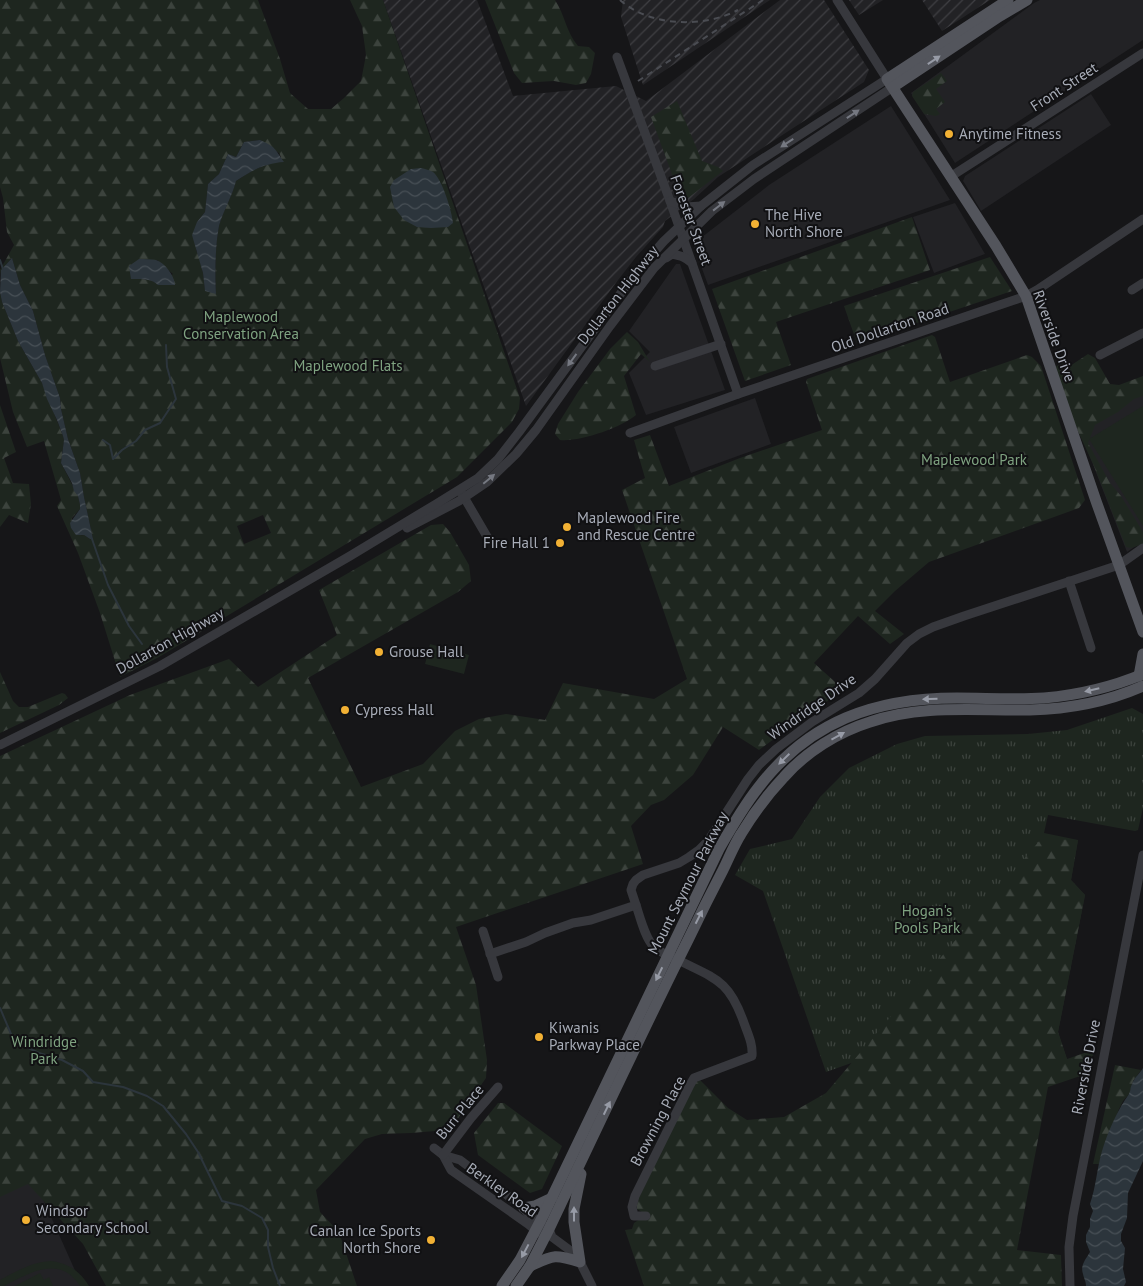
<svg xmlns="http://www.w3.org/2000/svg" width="1143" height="1286" font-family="'PT Sans',sans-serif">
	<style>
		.built { fill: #222225 }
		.industrial { fill: url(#industrial-furrows) }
		.grass { fill: url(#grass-tufts) }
		.forest { fill: url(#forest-firs); fill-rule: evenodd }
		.garden { fill: #1e261f }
		.water { fill: url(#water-waves) }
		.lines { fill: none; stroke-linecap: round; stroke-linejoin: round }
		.stream { stroke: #2c353c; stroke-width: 2 }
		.minor { stroke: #37383d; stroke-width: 9 }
		.major { stroke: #53555c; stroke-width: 11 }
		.rail { stroke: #4a4c52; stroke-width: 2; stroke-dasharray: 6 5; stroke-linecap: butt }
		.oneway { fill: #979ba6 }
		.oneway2 { fill: #757881 }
		.poi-dot { fill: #f2b134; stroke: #111113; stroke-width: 2 }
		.labels { text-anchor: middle; stroke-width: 4; stroke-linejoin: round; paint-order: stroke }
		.street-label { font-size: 15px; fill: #a8adb8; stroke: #111113 }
		.poi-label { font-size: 15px; fill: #a8adb8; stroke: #111113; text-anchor: start }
		.park-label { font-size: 15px; fill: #7fa381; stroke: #111113 }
	</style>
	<defs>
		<pattern id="industrial-furrows" width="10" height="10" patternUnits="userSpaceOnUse" patternTransform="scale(1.25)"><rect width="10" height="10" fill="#222225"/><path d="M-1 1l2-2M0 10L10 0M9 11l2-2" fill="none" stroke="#3f3f43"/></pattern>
		<pattern id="grass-tufts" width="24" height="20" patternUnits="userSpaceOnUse" patternTransform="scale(1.25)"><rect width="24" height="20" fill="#1e261f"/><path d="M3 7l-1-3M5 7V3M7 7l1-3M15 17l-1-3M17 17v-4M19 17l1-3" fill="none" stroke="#3c433d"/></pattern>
		<pattern id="forest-firs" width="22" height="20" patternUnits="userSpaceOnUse" patternTransform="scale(1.25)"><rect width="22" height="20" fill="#1e261f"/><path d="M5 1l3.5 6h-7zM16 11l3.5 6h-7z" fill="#3c433d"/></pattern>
		<pattern id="water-waves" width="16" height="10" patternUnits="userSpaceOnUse" patternTransform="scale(1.25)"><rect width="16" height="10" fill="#2c353c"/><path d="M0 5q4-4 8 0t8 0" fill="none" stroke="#485056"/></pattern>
	</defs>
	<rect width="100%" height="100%" fill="#161618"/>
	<!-- built -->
	<g class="built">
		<path d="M1040,0H1143V40L955,163L911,93L1034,3Z"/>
		<path d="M1091,94L1111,125L981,211L965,184L963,181L965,176Z"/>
		<path d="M891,106L950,200L708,285L693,244L769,185Z"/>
		<path d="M955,203L985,254L934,273L913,217Z"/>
		<path d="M676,264H680L725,390L646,415L629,373L650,352L629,331Z"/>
		<path d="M1143,389V541L1127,552L1080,431Z"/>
		<path d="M755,398L771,444L691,473L674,427Z"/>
		<path d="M30,1170L82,1286H0V1183Z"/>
	</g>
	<!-- industrial -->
	<g class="industrial">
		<path d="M383,0H477L513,96L616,86L646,101L780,0H824L869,70L864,82L718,177L694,199L665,221L663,227L636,257L618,280L526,406Z"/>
		<path d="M623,0H770L643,85L621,17Z"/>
		<path d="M849,0H883L859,15Z"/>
		<path d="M922,0H990L942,31Z"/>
	</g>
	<!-- grass -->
	<path class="grass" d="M1132,708L1143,714V808L1138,830L1135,831L1048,815L1044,833L1078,840L1071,880L1085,895L1058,1032L1067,1059L874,1055L826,1072L763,891L735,875L750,849L792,839L820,797L849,768L897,744L925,736L1028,734L1067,730Z"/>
	<!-- forest -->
	<g class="forest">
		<path d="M0,0H258L280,59L290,93L308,109H331L344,98L361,81L366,55L362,26L350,0H383L520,398L519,409L512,422L457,477L159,657L120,677L100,613L78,553L57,506L61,500L44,441L27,447L13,412L0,358V292L2,302L18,341L42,383L63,436L64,440L61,463L78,496L80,505V509L72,518L71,528C74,532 78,536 84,535L90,539H93L84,497L80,473L68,439L61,409L60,398L45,355L33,311L20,285L12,258L1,270L0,275V270L14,245L7,232L3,198L0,187ZM260,140L279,153L281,157C272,165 260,166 250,172C245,175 241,178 236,181C232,197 223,210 219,226C215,246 215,272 216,293L205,290L203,273L199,257L196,250L197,222L205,212L208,184L219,174L228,154L236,157L244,142ZM157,260L173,274L158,285C151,278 141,279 131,279ZM263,515L271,533L244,544L237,526Z"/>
		<path d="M485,0H555C565,15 566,32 578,46L589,47L595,53L591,74L586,83L576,85L554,81L522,83L514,73Z"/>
		<path d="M941,73L947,81L936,89L945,102L936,109L940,114L936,116L924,114L912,96L913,92Z"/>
		<path d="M677,101L702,161L718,167L723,171L688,198L680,196L651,117Z"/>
		<path d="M912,217L930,270L776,322L791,365L745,381L712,289Z"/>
		<path d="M990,257L1012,291L857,343L844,306Z"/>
		<path d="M627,332L638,342L650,362L641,354L624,376L636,415C621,428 579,442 560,440L555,434L558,424L578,392L610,349Z"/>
		<path d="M932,335L935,337L950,382L1027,355L1032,357L1041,366L1085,500L1079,508L929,562L895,591L875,611L904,634L890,644L858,616L814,663L844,690L808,714L759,750L723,727L693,775L664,800L651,805L631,826L643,864L456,927L476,985L487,1060L486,1078L452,1127L435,1131L411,1133L382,1134L365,1139L316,1190L320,1212L339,1232L357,1286H106L83,1244L28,1184L0,1197V756L130,695L229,659L258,687L337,635L319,590L431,525L443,524L450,532L469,565L471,581L458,592L308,678L361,787L423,764L455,731L479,719L506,714L545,720L563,683L654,699L687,679L622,490L645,478L634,440L650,435L669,486L740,458L822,430L806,382L807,379Z"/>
		<path d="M1088,354L1095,358L1110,384L1119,385L1143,376V396L1134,399L1118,412L1095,425L1088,443L1110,483L1121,496L1143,532V544L1131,548L1126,547L1094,466L1075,425L1055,367L1063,363L1070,366Z"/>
		<path d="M0,405L16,452L4,458L13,483L29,484L31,504L28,523L9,515L0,527Z"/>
		<path d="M0,672L13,701L19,707H28L62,693L65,694L68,698L59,705L0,733Z"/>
		<path d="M1041,839L1078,840L1071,880L1085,895L1058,1032L1067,1059L1096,1049L1083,1075L1048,1087L1017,1250L1061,1255L1062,1286H644L625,1230L632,1229L634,1223L643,1217L642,1212L637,1209L636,1203L695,1083L700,1080L728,1108L747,1120L784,1117L826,1093Z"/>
		<path d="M1115,1065L1141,1070L1133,1081L1130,1093L1123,1101L1119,1109L1103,1149L1099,1164H1093Z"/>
		<path d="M498,1103H504L562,1146L542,1189L530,1193L478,1155L474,1133Z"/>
	</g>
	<!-- garden -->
	<g class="garden">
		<path d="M1143,406V526L1089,439Z"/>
		<path d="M430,644L469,655L464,674L425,664Z"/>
		<path d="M51,1261C68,1263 80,1271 89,1286H80C60,1254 29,1273 4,1286H0V1280C17,1271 32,1262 51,1261Z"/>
		<path d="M40,1273L44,1280L49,1277L53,1286H15Z"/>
	</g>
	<!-- water -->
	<g class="water">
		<path d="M260,140C276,147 274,148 284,162C265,163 251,171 236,181C232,197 223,211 219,226C215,247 215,273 216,294L205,291L203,273L192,235L197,222L205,212L208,184L219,174L228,154L236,157L244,142Z"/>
		<path d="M421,168C425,169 430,170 433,172C442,179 452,211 453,223L448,227L431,228L417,227L404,220L394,207L390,187L394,180L411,169Z"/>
		<path d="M12,258L20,285L33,311L45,355L60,398L61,409L68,439L80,473L84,497L93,539H90L84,535H76L71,528L70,523L80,509V505L78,496L74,491L72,483L61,463L64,440L63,436L57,420L47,399L42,383L18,341L2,302L0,292L1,270Z"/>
		<path d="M139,259C144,259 151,259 156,260C165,263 174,275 175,285H158C151,278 140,279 131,279L129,266Z"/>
		<path d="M1143,1068V1161L1128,1193L1127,1218L1121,1234V1241L1125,1248L1123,1269L1126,1282L1124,1286H1086C1086,1281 1084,1279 1083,1274C1080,1265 1086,1259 1090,1252L1086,1242V1235L1090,1227V1219L1093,1211L1090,1204C1096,1187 1097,1168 1102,1151C1108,1131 1117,1111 1129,1094C1131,1090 1130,1088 1132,1084C1134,1078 1140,1073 1143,1068Z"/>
	</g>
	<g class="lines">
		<!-- stream -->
		<g class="stream">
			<path d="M0,260L3,269"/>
			<path d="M103,440L110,445L113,459L122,450L136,441L145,430L160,423L176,399L167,367L166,345"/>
			<path d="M92,539L108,585L129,626L142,644"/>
			<path d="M0,1008L14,1041L39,1053L62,1060L83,1071L93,1082L123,1087L147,1096L163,1106L186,1134L198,1152L222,1201L242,1206L262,1218L268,1230V1247L273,1268L280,1286"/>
		</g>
		<!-- minor -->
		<g class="minor">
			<path d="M617,57L670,201L738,394"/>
			<path d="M950,177L1143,53"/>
			<path d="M670,201L686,207L701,206"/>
			<path d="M666,258L672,254C682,256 685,257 692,263"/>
			<path d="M1132,290L1143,283"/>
			<path d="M1100,355L1143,333"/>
			<path d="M655,366L721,344"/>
			<path d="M630,433L738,394L1026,296L1037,290L1143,219"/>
			<path d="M461,492L489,540"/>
			<path d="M407,528L459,501L487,482L516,454L536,430L610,326L654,268L712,211L754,179L893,87"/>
			<path d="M1069,581L1091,648"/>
			<path d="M0,745L160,666L350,556L436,504L478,478L498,459L519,432L635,274L664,241L701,206L753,165L887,79L837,0"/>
			<path d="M636,905C640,917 645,938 654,947C661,953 669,956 678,960C716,979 729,980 744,1023C748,1034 753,1044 752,1056L694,1078L690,1085L635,1196L632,1207L634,1216H646"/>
			<path d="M483,931L498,977"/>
			<path d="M490,954L526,942L545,933L573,923L591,920L636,905L631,890L633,884L636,880L643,875L679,863L689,857L699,850L708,841L748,779L759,765L776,749L812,722L859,693L875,679L907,643L919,634L933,627L964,616L1119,565L1143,548"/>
			<path d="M434,1148L443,1155L460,1160L524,1208L528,1214L549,1229L552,1237L575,1254L580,1262L592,1286"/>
			<path d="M443,1155L451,1170L528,1224L539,1233"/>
			<path d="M443,1155L471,1118L498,1087"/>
			<path d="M1070,1286L1069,1247L1073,1216L1143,855"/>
		</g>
		<!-- major -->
		<g class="major">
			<path d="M1008,0L887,79L996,246L1026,296L1096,501L1143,632"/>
			<path d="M893,87L1000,16L1027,0"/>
			<path d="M1139,676L1143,654"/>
			<path d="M524,1208L535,1206L552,1198"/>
			<path d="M530,1266C554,1255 554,1254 580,1262L574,1222V1209L581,1174"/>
			<path d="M502,1286L520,1260L543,1216L719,849C731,828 743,807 758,788C809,721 875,698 957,698C986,698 1015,700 1044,698C1077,695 1112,687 1143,674"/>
			<path d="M516,1286L530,1266L549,1229C595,1132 641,1034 689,938C700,915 711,893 723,870C729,858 734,845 741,834C753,814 768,794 784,777C806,752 838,732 870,722C922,704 976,711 1030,710C1069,709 1107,702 1143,686"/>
		</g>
		<!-- rail -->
		<g class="rail">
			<path d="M620,0C650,27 704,28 738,10"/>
			<path d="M638,81L763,0"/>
		</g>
	</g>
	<!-- one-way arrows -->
	<defs><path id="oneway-solid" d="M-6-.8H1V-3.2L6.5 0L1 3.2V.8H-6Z" transform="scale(1.25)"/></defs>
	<g class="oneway">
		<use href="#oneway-solid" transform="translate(934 60) rotate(-34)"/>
		<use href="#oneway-solid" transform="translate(1092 690) rotate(167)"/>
		<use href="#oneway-solid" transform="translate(930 699) rotate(178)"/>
		<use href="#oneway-solid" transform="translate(838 736) rotate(-29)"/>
		<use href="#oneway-solid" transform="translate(784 759) rotate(136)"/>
		<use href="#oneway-solid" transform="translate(699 917) rotate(-63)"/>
		<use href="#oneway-solid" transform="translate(659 974) rotate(116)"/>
		<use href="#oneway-solid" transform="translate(607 1108) rotate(-64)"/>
		<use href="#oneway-solid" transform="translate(574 1214) rotate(-90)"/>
		<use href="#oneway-solid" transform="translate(525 1251) rotate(118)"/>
	</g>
	<g class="oneway2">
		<use href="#oneway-solid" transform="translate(853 114) rotate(-34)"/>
		<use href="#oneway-solid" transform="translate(787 143) rotate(147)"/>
		<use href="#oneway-solid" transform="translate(719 206) rotate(-38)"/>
		<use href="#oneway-solid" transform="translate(572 360) rotate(126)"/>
		<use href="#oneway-solid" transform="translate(489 479) rotate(-40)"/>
	</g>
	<!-- markers -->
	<g class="poi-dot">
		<circle cx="949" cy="134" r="5"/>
		<circle cx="755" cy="224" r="5"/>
		<circle cx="567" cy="527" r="5"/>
		<circle cx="560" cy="543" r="5"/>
		<circle cx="379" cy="652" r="5"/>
		<circle cx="345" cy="710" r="5"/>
		<circle cx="539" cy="1037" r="5"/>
		<circle cx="26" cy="1220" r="5"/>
		<circle cx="431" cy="1240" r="5"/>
	</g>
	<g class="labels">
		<!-- street labels -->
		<g class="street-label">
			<text transform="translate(1064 87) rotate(-33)" y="5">Front Street</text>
			<text transform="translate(691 220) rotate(70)" y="5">Forester Street</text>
			<text transform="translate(618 295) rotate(-52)" y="5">Dollarton Highway</text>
			<text transform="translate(890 328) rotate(-19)" y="5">Old Dollarton Road</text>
			<text transform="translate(1054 336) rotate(70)" y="5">Riverside Drive</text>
			<text transform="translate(170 641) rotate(-29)" y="5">Dollarton Highway</text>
			<text transform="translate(812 707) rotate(-35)" y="5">Windridge Drive</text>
			<text transform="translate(688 883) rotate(-63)" y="5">Mount Seymour Parkway</text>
			<text transform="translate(1086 1067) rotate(-79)" y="5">Riverside Drive</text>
			<text transform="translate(460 1112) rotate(-51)" y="5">Burr Place</text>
			<text transform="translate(658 1121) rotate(-62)" y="5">Browning Place</text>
			<text transform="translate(502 1190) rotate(35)" y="5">Berkley Road</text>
		</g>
		<!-- poi labels -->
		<g class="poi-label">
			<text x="959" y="139">Anytime Fitness</text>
			<text x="765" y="220">The Hive<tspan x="765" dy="17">North Shore</tspan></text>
			<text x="577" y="523">Maplewood Fire<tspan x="577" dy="17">and Rescue Centre</tspan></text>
			<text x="550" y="548" text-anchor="end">Fire Hall 1</text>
			<text x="389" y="657">Grouse Hall</text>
			<text x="355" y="715">Cypress Hall</text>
			<text x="549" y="1033">Kiwanis<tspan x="549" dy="17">Parkway Place</tspan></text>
			<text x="36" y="1216">Windsor<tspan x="36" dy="17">Secondary School</tspan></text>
			<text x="421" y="1236" text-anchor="end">Canlan Ice Sports<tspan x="421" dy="17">North Shore</tspan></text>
		</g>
		<!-- park labels -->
		<g class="park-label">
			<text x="241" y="322">Maplewood<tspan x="241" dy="17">Conservation Area</tspan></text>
			<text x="348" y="371">Maplewood Flats</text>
			<text x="974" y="465">Maplewood Park</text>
			<text x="927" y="916">Hogan's<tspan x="927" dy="17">Pools Park</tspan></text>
			<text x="44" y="1047">Windridge<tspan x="44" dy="17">Park</tspan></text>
		</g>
	</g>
</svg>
